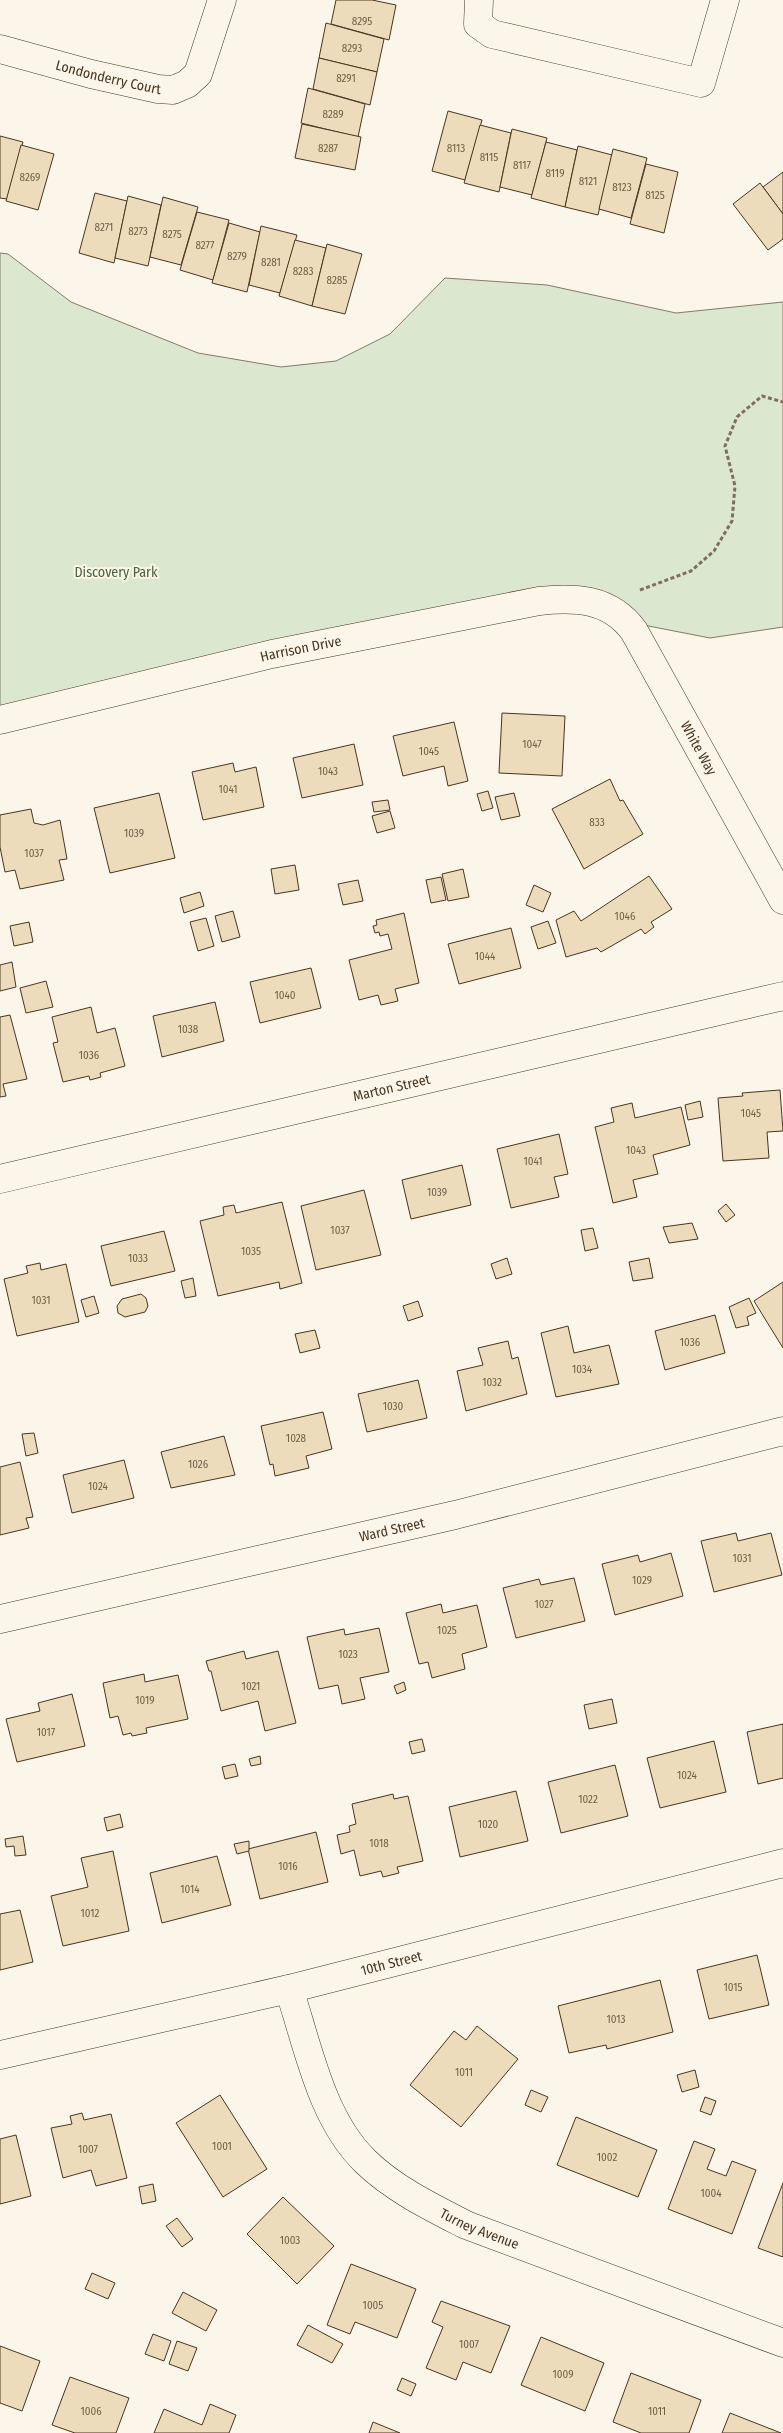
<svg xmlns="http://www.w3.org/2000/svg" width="783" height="2433" font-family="'Fira Sans Condensed',sans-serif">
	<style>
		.green { fill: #dce7d0; stroke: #887966 }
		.building { fill: #ecdcbc; stroke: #4a3520 }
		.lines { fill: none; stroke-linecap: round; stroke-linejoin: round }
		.minor-casing { stroke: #4a3520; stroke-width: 29 }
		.path { stroke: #7f6f5c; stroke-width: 3; stroke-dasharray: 4 2.5; stroke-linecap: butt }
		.minor { stroke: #fbf6e9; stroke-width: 28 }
		.labels { text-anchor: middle; stroke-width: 4; stroke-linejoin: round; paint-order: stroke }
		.number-label { font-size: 11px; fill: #725f47 }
		.street-label { font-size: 14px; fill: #4a3520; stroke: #fbf6e9 }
		.park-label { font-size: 14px; fill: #436837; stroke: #fbf6e9 }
	</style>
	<rect width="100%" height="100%" fill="#fbf6e9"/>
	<!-- green -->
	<path class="green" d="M0,253L8,254L71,302L198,353L281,367L336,361L390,334L445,278L547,285L676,313L783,302V627L710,638L628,622L581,599L0,716Z"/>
	<!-- building -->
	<g class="building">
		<path d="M336,0H372L396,5L389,40L331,24Z"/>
		<path d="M326,23L384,39L377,72L319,58Z"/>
		<path d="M319,58L377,72L370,105L313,89Z"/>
		<path d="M308,88L365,104L358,137L301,123Z"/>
		<path d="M448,111L482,120L465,180L432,171Z"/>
		<path d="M302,124L361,137L355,170L295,158Z"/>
		<path d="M480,125L511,133L499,192L464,183Z"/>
		<path d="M512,129L547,138L532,195L500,187Z"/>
		<path d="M0,136L23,142L7,199L0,198Z"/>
		<path d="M546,142L577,150L565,207L531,198Z"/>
		<path d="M21,145L54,154L38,210L6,201Z"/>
		<path d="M578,146L612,155L598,215L565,207Z"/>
		<path d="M613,149L647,158L631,218L599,209Z"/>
		<path d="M646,164L678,172L664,233L630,224Z"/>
		<path d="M783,172V214L763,187Z"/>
		<path d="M760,183L783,214V239L768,250L733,204Z"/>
		<path d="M95,193L127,201L114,263L79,253Z"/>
		<path d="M128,196L161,205L148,266L115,258Z"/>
		<path d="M163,197L198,207L181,265L150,257Z"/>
		<path d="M197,212L229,220L213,280L180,270Z"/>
		<path d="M229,223L260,232L247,292L212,283Z"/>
		<path d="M261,226L297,235L280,293L249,285Z"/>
		<path d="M295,240L326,248L312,306L279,296Z"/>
		<path d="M327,244L362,254L345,314L312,306Z"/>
		<path d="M502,713L565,716L562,776L499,773Z"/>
		<path d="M454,722L468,781L448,786L444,766L403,776L393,736Z"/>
		<path d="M354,744L363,785L302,798L293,758Z"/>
		<path d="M233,763L235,772L256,767L264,807L203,820L192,772Z"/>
		<path d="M610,779L620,801L623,800L643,834L584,869L552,809Z"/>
		<path d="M488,791L493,808L482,811L477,794Z"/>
		<path d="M159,793L175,858L110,873L94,808Z"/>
		<path d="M514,793L520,816L501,820L495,797Z"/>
		<path d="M388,800L390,810L374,812L372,802Z"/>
		<path d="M31,809L34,823L43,825L60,820L67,859L59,860L64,880L20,889L15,870L5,872L0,847V815Z"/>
		<path d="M390,811L395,828L377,833L372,816Z"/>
		<path d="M295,865L299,890L275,894L271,869Z"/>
		<path d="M463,869L469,897L448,901L442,874Z"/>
		<path d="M649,876L672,909L651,922L654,927L645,934L641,929L601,952L597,948L566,957L556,920L574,911L581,921Z"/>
		<path d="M441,877L446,900L431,903L426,880Z"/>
		<path d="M358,880L363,901L343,905L338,884Z"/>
		<path d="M534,885L551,893L543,912L526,905Z"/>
		<path d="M200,892L204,906L184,913L180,898Z"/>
		<path d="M233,911L240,937L222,942L215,916Z"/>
		<path d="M404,913L419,983L395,989L398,1001L381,1005L378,995L359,1000L349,960L392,949L388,934L380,936L379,932L375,933L373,926L377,925L376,920Z"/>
		<path d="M206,918L214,946L198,951L190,922Z"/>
		<path d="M548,921L556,943L538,949L531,927Z"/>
		<path d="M29,922L33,942L14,946L10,926Z"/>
		<path d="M511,928L521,968L459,984L448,944Z"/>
		<path d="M12,962L16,987L0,991V965Z"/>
		<path d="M311,968L321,1008L260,1023L250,982Z"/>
		<path d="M46,981L53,1007L26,1013L20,988Z"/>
		<path d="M215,1002L224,1041L162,1057L153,1016Z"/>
		<path d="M91,1007L97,1033L115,1028L125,1066L100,1073L101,1077L90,1080L89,1076L63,1082L53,1043L58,1042L52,1017Z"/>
		<path d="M10,1015L27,1079L3,1084L6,1096L0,1097V1017Z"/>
		<path d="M780,1090L783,1131L767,1132L769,1158L723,1161L718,1098L743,1096L742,1093Z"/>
		<path d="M700,1101L703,1117L688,1120L685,1105Z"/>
		<path d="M632,1103L635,1118L681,1107L690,1145L653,1155L658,1174L633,1180L637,1197L613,1203L595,1127L614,1122L611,1108Z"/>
		<path d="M559,1134L568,1174L554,1177L559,1197L511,1208L497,1149Z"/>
		<path d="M462,1165L471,1205L411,1219L402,1180Z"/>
		<path d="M364,1190L381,1255L316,1270L301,1206Z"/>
		<path d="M282,1202L302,1283L280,1289L279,1282L218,1296L200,1221L224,1215L223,1207L234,1205L236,1213Z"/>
		<path d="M726,1204L735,1215L726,1222L718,1211Z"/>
		<path d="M692,1223L698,1239L669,1243L663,1227Z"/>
		<path d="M593,1228L598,1248L585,1251L581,1230Z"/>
		<path d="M164,1231L175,1271L111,1286L101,1246Z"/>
		<path d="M507,1258L512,1274L496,1279L491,1264Z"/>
		<path d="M649,1258L653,1278L633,1281L629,1262Z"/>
		<path d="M40,1263L41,1270L66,1264L79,1322L17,1336L4,1279L28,1273L26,1266Z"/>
		<path d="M193,1278L196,1296L185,1298L181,1281Z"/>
		<path d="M783,1282V1348L754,1301Z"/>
		<path d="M141,1294L146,1298L148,1306L145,1312L125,1317L118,1313L117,1306L122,1299Z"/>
		<path d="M94,1296L99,1313L86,1317L81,1300Z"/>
		<path d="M749,1298L756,1313L747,1317L749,1325L736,1328L729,1307Z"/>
		<path d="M418,1301L423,1316L408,1321L403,1306Z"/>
		<path d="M715,1315L725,1353L665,1370L655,1331Z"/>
		<path d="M568,1326L574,1353L609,1345L619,1384L556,1397L541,1333Z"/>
		<path d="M315,1330L320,1348L300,1353L295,1334Z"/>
		<path d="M508,1341L512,1359L518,1357L527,1394L466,1411L457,1371L483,1365L478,1348Z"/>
		<path d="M418,1380L427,1418L367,1432L358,1394Z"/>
		<path d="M323,1412L332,1449L306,1456L309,1468L275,1476L273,1464L270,1465L261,1426Z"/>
		<path d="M34,1433L38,1453L26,1456L22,1434Z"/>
		<path d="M224,1436L235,1475L171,1488L161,1452Z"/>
		<path d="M124,1460L134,1498L72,1513L63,1475Z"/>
		<path d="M20,1462L33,1517L26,1518L29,1528L0,1535V1467Z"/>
		<path d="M736,1533L738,1541L771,1533L782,1575L714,1592L701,1541Z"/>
		<path d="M671,1553L683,1596L615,1615L602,1564L638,1555L640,1562Z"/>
		<path d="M574,1578L585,1621L516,1638L503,1588L539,1579L541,1585Z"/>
		<path d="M441,1604L443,1613L477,1605L487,1647L462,1654L465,1669L432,1678L428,1662L419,1664L406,1613Z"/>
		<path d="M379,1628L389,1672L360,1678L365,1699L342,1704L338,1685L319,1689L307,1637L344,1629L345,1635Z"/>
		<path d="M244,1651L246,1659L278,1651L296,1723L265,1731L258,1701L221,1711L211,1671H209L206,1661Z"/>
		<path d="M144,1674L145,1682L178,1675L188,1719L146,1728L147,1733L132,1736L131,1733L123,1735L118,1716L110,1718L103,1683Z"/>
		<path d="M404,1682L406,1690L397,1694L394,1686Z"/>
		<path d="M72,1694L85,1746L17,1762L6,1719L40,1711L38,1703Z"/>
		<path d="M612,1699L617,1723L589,1729L584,1705Z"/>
		<path d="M783,1724V1778L758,1784L747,1732Z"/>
		<path d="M422,1739L425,1751L412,1754L409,1742Z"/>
		<path d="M714,1741L726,1792L660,1808L647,1758Z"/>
		<path d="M260,1756L261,1764L251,1766L249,1759Z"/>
		<path d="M235,1764L238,1776L225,1779L222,1767Z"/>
		<path d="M615,1765L628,1816L561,1833L548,1782Z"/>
		<path d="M516,1791L528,1841L460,1857L449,1807Z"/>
		<path d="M393,1794L394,1799L408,1796L423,1861L397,1867L399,1873L383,1877L381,1871L360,1876L354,1850L341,1854L337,1835L350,1832L349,1826L356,1824L352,1804Z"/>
		<path d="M120,1814L123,1827L107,1831L104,1818Z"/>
		<path d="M316,1832L328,1882L260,1899L248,1849Z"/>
		<path d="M23,1836L26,1855L15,1856L14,1846L6,1847L5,1839Z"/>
		<path d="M249,1841V1851L237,1854L234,1844Z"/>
		<path d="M113,1851L129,1931L63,1946L51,1896L88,1887L81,1858Z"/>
		<path d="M217,1856L231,1905L162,1923L150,1873Z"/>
		<path d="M20,1910L33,1962L0,1970V1914Z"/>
		<path d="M757,1955L769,2005L709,2019L697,1970Z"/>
		<path d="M660,1980L673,2032L607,2049L606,2045L569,2053L558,2006Z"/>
		<path d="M477,2026L518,2059L461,2127L410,2085L454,2031L466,2040Z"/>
		<path d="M695,2070L699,2087L682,2092L677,2075Z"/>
		<path d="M531,2090L548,2097L541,2112L525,2105Z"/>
		<path d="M220,2095L267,2169L223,2197L176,2123Z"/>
		<path d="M705,2097L716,2101L711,2115L700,2111Z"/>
		<path d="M82,2113L84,2120L111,2114L127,2178L96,2186L91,2170L63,2178L51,2128L72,2124L70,2116Z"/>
		<path d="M576,2117L657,2150L638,2197L557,2165Z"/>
		<path d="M16,2135L31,2196L0,2204V2139Z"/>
		<path d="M694,2141L715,2149L707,2169L726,2176L732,2161L756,2170L732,2234L668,2209Z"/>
		<path d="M783,2183V2257L758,2248Z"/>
		<path d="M153,2184L156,2201L142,2204L139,2187Z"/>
		<path d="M283,2197L334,2246L297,2284L247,2234Z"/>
		<path d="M177,2218L193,2239L182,2247L166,2226Z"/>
		<path d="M351,2264L416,2289L397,2338L355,2322L350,2334L327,2325Z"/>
		<path d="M92,2273L115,2283L108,2299L85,2289Z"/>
		<path d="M183,2292L217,2310L206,2331L172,2313Z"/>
		<path d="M441,2301L510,2326L491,2373L463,2362L456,2380L426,2368L443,2327L432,2322Z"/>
		<path d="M308,2325L343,2344L332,2363L297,2345Z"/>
		<path d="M153,2334L171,2341L164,2361L145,2354Z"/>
		<path d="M541,2337L604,2363L585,2411L521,2385Z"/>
		<path d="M177,2341L197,2348L188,2371L169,2364Z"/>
		<path d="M0,2346L40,2361L22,2411L0,2403Z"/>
		<path d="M631,2373L701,2400L689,2433H641L613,2422Z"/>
		<path d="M70,2377L129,2398L116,2433H75L52,2425Z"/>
		<path d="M402,2378L416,2384L411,2396L397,2390Z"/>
		<path d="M210,2404L236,2415L229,2433H154L164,2409L202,2425Z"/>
		<path d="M730,2413L781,2433H722Z"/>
		<path d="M373,2422L400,2433H369Z"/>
	</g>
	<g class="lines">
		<!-- minor casing -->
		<g class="minor-casing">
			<g id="minor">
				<path d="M479,0L478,24L492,34L701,83L725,0"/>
				<path id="s1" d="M0,49L91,74L158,89L173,90L187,84L198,74L222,0"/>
				<path id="s2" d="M0,720L272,654L539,601C575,597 610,598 634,631L783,900"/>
				<path id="s3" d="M0,1179L783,996"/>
				<path id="s4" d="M0,1619L455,1515L783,1431"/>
				<path id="s5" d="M289,1989C308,2046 321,2119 366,2162C394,2189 431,2207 466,2225L783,2343"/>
				<path id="s6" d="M0,2055L289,1989L783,1863"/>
			</g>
		</g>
		<!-- path -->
		<path class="path" d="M640,590L691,571L714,551L732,521L735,486L725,446L737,417L762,396L783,402"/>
		<!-- minor -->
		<use href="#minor" class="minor"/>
	</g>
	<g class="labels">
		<!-- number labels -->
		<g class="number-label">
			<text x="362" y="25">8295</text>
			<text x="352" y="52">8293</text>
			<text x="346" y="82">8291</text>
			<text x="333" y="118">8289</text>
			<text x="328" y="152">8287</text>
			<text x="456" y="152">8113</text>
			<text x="489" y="161">8115</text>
			<text x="522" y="169">8117</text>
			<text x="555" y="177">8119</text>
			<text x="30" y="181">8269</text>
			<text x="588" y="185">8121</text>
			<text x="622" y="191">8123</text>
			<text x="655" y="199">8125</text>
			<text x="104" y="231">8271</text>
			<text x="138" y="235">8273</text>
			<text x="172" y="238">8275</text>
			<text x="205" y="249">8277</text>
			<text x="237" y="260">8279</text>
			<text x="271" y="266">8281</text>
			<text x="303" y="275">8283</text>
			<text x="337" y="284">8285</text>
			<text x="532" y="748">1047</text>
			<text x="429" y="755">1045</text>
			<text x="328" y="775">1043</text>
			<text x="228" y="793">1041</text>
			<text x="597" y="826">833</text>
			<text x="134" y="837">1039</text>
			<text x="34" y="857">1037</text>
			<text x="625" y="920">1046</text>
			<text x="485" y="960">1044</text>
			<text x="285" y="999">1040</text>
			<text x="188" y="1033">1038</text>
			<text x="89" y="1059">1036</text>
			<text x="751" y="1117">1045</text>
			<text x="636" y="1154">1043</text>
			<text x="533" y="1165">1041</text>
			<text x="437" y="1196">1039</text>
			<text x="340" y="1234">1037</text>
			<text x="251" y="1255">1035</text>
			<text x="138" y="1262">1033</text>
			<text x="41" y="1304">1031</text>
			<text x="690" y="1346">1036</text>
			<text x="582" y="1373">1034</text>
			<text x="492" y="1386">1032</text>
			<text x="393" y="1410">1030</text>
			<text x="296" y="1442">1028</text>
			<text x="198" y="1468">1026</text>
			<text x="98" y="1490">1024</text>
			<text x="742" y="1562">1031</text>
			<text x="642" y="1584">1029</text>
			<text x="544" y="1608">1027</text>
			<text x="447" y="1634">1025</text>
			<text x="348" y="1658">1023</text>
			<text x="251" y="1690">1021</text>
			<text x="145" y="1704">1019</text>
			<text x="46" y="1736">1017</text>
			<text x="687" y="1779">1024</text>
			<text x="588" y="1803">1022</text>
			<text x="488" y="1828">1020</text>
			<text x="379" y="1847">1018</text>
			<text x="288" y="1870">1016</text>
			<text x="190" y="1893">1014</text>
			<text x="90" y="1917">1012</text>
			<text x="733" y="1991">1015</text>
			<text x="616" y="2023">1013</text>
			<text x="464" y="2076">1011</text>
			<text x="222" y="2150">1001</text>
			<text x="88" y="2153">1007</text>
			<text x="607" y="2161">1002</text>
			<text x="711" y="2197">1004</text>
			<text x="290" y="2244">1003</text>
			<text x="373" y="2309">1005</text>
			<text x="469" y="2348">1007</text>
			<text x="563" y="2378">1009</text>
			<text x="91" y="2415">1006</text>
			<text x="657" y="2415">1011</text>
		</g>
		<!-- street labels -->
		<g class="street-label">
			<text dy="5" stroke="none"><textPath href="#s1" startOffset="112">Londonderry Court</textPath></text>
			<text dy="5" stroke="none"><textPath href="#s2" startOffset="309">Harrison Drive</textPath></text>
			<text dy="5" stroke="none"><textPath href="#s2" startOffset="791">White Way</textPath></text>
			<text dy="5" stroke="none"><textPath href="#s3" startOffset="402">Marton Street</textPath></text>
			<text dy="5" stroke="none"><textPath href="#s4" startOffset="402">Ward Street</textPath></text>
			<text dy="5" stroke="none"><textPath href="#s6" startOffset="402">10th Street</textPath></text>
			<text dy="5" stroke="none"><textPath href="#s5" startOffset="324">Turney Avenue</textPath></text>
		</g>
		<!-- park labels -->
		<g class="park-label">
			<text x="116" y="577">Discovery Park</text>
		</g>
	</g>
</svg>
